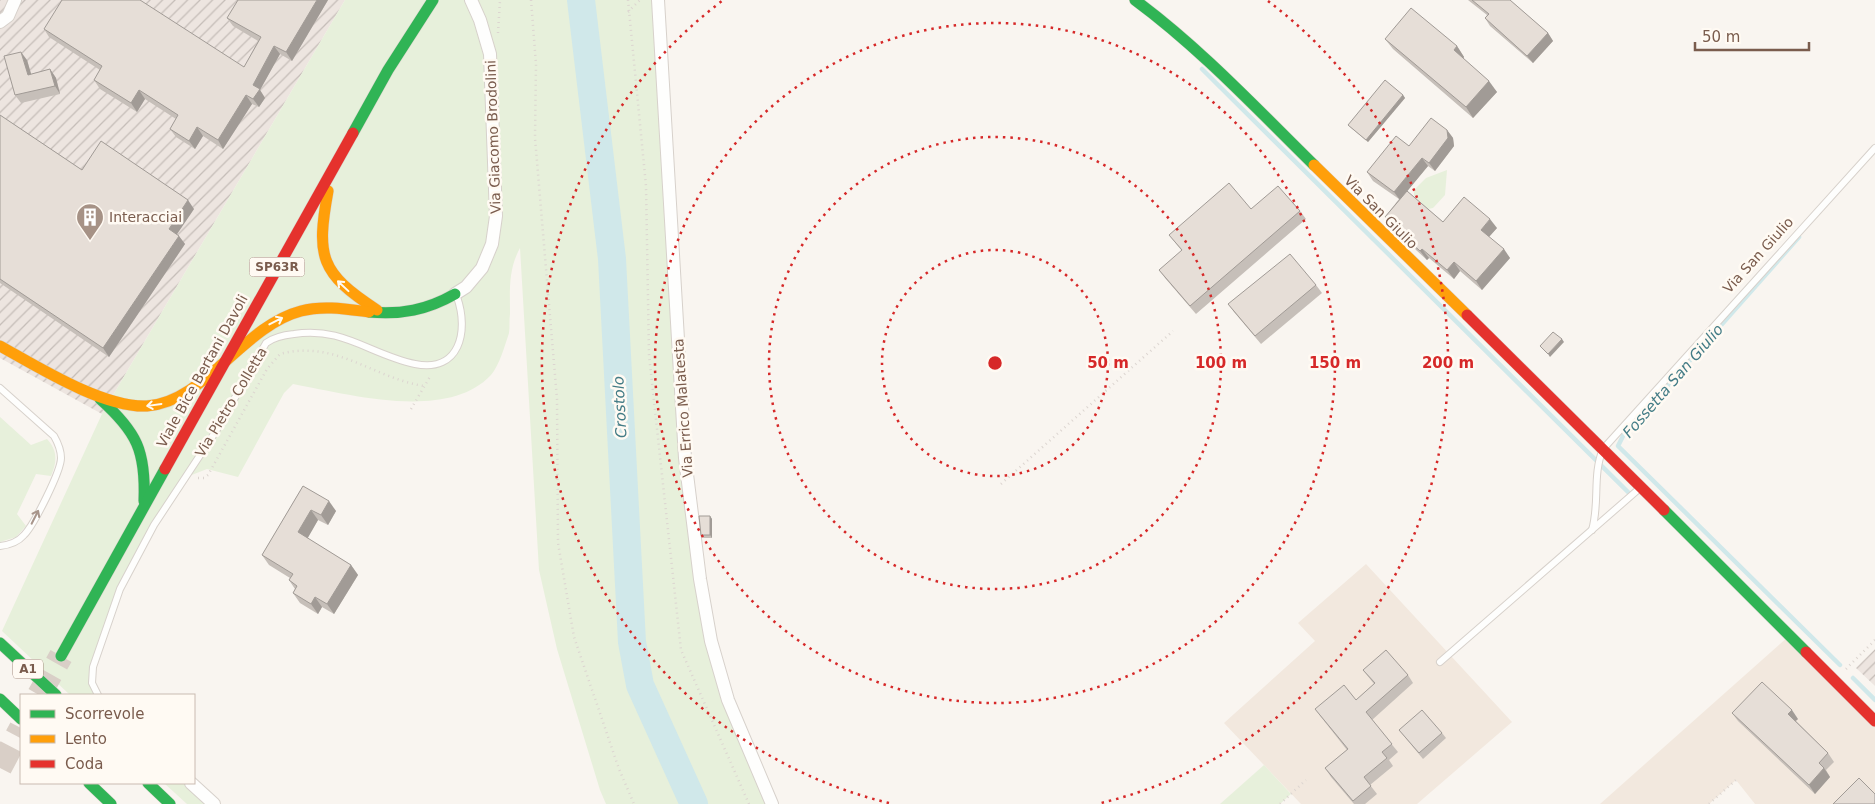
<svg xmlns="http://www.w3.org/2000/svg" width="1875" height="804" font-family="'DejaVu Sans',sans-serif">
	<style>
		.residential { fill: #f2e8de }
		.industrial { fill: url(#industrial-furrows) }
		.green { fill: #e7f0db }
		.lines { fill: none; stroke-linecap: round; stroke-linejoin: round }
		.stream { stroke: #d0e8ea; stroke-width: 4.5 }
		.river { stroke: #d0e8ea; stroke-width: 28 }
		.highway-tunnel { stroke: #d9cfc7; stroke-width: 24; stroke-dasharray: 24 12; stroke-linecap: butt }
		.lane-casing { stroke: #d7d1cb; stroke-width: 8 }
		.street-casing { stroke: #d7d1cb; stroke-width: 14 }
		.fast-casing { stroke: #d9d2cb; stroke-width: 12 }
		.slow-casing { stroke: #d9d2cb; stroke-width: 12 }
		.jam-casing { stroke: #d9d2cb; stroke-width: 12 }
		.path { stroke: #dcd5d0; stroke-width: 2.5; stroke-dasharray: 1 4; stroke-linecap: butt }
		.lane { stroke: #fefefd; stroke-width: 6 }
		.street { stroke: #fefefd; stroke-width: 12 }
		.fast { stroke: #30b455; stroke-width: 11 }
		.slow { stroke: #ff9f0a; stroke-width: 11 }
		.jam { stroke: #e5322d; stroke-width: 11 }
		.wall { fill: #c6bfb9 }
		.shaded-wall { fill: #a19b96 }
		.building { fill: #e6ded7; stroke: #a19b96 }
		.oneway { stroke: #fffaf3 }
		.oneway2 { stroke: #a8958b }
		.ring { fill: none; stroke: #d62828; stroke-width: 2.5; stroke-dasharray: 2.5 5 }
		.labels { text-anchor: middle; stroke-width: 5; stroke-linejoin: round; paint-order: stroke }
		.shield { fill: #fffaf3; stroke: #a28b7f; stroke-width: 1 }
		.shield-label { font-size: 12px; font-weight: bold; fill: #7a5c4d }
		.street-label { font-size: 14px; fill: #7a5c4d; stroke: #fffaf3 }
		.poi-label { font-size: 14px; fill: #7a5c4d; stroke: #fffaf3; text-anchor: start }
		.water-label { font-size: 15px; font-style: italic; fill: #437c86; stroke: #fffaf3 }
		.centre { fill: #d62828; stroke: #fffaf3; stroke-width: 2.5 }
		.ring-label { font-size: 15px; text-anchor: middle; font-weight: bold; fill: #d62828; stroke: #fffaf3; stroke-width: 5; stroke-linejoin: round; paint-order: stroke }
	</style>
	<defs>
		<pattern id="industrial-furrows" width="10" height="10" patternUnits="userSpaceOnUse" patternTransform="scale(1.25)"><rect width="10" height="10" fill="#ede5e0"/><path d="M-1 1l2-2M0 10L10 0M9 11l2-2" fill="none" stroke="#c5bdb8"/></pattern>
	</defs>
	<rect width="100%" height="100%" fill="#f9f5f0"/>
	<!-- residential -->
	<g class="residential">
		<path d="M1366,564L1512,722L1417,804H1301L1224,723L1315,641L1298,623Z"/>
		<path d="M1789,636L1875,721V804H1755L1736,780L1709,804H1600Z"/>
	</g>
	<!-- industrial -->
	<g class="industrial">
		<path d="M0,0H345L102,414L0,358Z"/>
		<path d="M1875,649V686L1856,668Z"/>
	</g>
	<!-- green -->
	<g class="green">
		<path d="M345,0H657L683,465L708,646L770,804H606L600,790L557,649L539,570L520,248C508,270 510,290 510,314C509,320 510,327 509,333C505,345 499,366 491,375C447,422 348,394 293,384L284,393L238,477L207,469L184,478L120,589L93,667L92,683L98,695H70L2,631L102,414Z"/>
		<path d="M1447,170L1445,195L1433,208L1428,209L1414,196V190L1426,178Z"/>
		<path d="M0,417L31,445L47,439C58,451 57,462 51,476L36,474L17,514L26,526L16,537L0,542Z"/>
		<path d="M1264,765L1291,794L1280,804H1220Z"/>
		<path d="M164,783H191L214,804H187Z"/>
	</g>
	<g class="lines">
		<!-- stream -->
		<g class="stream">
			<path d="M1202,69L1631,495"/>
			<path d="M1799,237L1623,436L1618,446L1840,665"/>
			<path d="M1853,678L1875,700"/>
		</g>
		<!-- river -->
		<path class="river" d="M581,0L612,259L632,642L640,685L694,804"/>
		<!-- highway-tunnel -->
		<g class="highway-tunnel">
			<path d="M39,695L61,656"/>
			<path d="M0,768L21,728"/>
		</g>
		<!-- lane casing -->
		<g class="lane-casing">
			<g id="lane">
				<path d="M0,388L54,436C58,443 61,450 61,458C61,471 34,525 24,535C18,542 9,545 0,546"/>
				<path d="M1592,530C1600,503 1592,475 1603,449L1875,148"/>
				<path d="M1440,662L1640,488"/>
				<path d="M98,695L92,683L93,667L120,589L154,525L216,431L266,343C274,337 284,335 294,334C342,326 371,355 415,364C460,373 469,331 457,297"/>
			</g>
		</g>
		<!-- street casing -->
		<g class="street-casing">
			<g id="street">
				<path d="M658,0L685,458L700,579L711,641L728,700L772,804"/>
				<path d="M0,22L8,16L15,0"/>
				<path d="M455,294L466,287L482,268L492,244L496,216L490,54L480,20L471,0"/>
				<path d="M191,783L214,804"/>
			</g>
		</g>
		<!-- fast casing -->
		<g class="fast-casing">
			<g id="fast">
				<path d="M1135,0C1200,48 1256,108 1314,165"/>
				<path d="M353,133L388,70L433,0"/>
				<path d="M369,312C401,315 427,310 455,294"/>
				<path d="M100,399C137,432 146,451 144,501"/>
				<path d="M1664,510L1806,652"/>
				<path d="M0,643L56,695"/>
				<path d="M61,656L165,469"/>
				<path d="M0,699L21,719"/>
				<path d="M89,783L111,804"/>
				<path d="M148,783L170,804"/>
			</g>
		</g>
		<!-- slow casing -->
		<g class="slow-casing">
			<g id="slow">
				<path d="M1314,165L1467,315"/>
				<path d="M328,191C316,257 320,273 377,310"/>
				<path d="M0,346C38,367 103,408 147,406C205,402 243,326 301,311C323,305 346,309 369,312"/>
			</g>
		</g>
		<!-- jam casing -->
		<g class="jam-casing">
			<g id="jam">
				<path d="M1467,315L1664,510"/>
				<path d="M165,469L353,133"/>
				<path d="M1806,652L1875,721"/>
			</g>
		</g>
		<!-- path -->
		<g class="path">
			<path d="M531,0L536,64L535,138L557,399L558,543L574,637L619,769L634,804"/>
			<path d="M628,0L646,186L649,355L681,650L749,804"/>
			<path d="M628,12L640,0"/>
			<path d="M498,33L500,0"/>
			<path d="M411,409L431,375"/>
			<path d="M198,478H204L208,475L267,369L280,354C335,339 373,378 424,386"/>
			<path d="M1001,484L1173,331"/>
			<path d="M1846,669L1875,640"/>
			<path d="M1280,804L1306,780"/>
			<path d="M1709,804L1736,780"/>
		</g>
		<!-- lane -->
		<use href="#lane" class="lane"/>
		<!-- street -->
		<use href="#street" class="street"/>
		<!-- fast -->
		<use href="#fast" class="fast"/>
		<!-- slow -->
		<use href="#slow" class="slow"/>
		<!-- jam -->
		<use href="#jam" class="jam"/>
	</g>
	<!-- wall -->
	<g class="wall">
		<path d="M328,0L292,61L280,54L260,90L265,98L259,107L252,104L223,149L203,136L195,149L176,137L170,129L176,119L145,99L137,112L100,89L94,80L100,70L49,37L44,29L244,67L258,41L233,26L227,18Z"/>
		<path d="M1468,0H1510L1548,33L1553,41L1533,63L1490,26L1485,18L1487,15Z"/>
		<path d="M1385,39L1457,46L1464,57L1463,58L1497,92L1473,118L1393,49Z"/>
		<path d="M27,60L31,74L50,69L56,78L60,94L21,103L15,95Z"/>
		<path d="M1403,95L1405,98L1368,142L1350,127L1348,125Z"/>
		<path d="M0,115L82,170L194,209L177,234L185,244L109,357L0,283Z"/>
		<path d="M1447,130L1453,138L1454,146L1435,171L1428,166L1407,191L1443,222L1497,228L1489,237L1510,258L1482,290L1460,271L1454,279L1429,258L1427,260L1416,250L1410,242L1391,226L1385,217L1399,199L1373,181L1367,172L1409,146Z"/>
		<path d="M1251,209L1300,211L1306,219L1196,314L1165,278L1159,270L1182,251L1169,235Z"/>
		<path d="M1316,285L1322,293L1261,344L1234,312L1228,304Z"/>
		<path d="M303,486L336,511L328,525L318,520L307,538L351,565L358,575L334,614L322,607L318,614L300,603L293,593L295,589L289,580L290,578L269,565L262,555Z"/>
		<path d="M710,516L712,519V538H703L701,535Z"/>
		<path d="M1363,670L1408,675L1413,683L1372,720L1398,752L1389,760L1393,766L1370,785L1377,794L1365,804H1354L1331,777L1325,768L1347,750L1321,717L1315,709L1356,700L1374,684Z"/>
		<path d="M1732,713L1798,719L1796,721L1828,753L1834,762L1826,770L1830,777L1815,794L1738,721Z"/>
		<path d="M1399,730L1442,733L1446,738L1423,759Z"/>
	</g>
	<!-- shaded-wall -->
	<g class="shaded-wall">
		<path d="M317,0H328L292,61L286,52Z"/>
		<path d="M1548,33L1553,41L1533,63L1527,56Z"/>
		<path d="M274,46L280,54L260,90L265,98L259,107L253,99V85Z"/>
		<path d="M1457,46L1464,57L1462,61L1454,50Z"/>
		<path d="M21,52L27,60L34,84L28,75Z"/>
		<path d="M50,69L56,78L60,94L55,86Z"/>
		<path d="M1489,81L1497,92L1473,118L1466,107Z"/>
		<path d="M139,90L145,99L137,112L131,103Z"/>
		<path d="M246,95L252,104L223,149L218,140Z"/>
		<path d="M1403,95L1405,98L1368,142L1366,140Z"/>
		<path d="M197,127L203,136L195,149L189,141Z"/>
		<path d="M1447,130L1453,138L1454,146L1435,171L1429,163Z"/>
		<path d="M1422,158L1428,166L1400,200L1394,192Z"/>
		<path d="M188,200L194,209L175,237L169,229Z"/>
		<path d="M1490,219L1497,228L1487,239L1481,230Z"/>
		<path d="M179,236L185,244L109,357L103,348Z"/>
		<path d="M1422,249L1429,258L1427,260L1420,251Z"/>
		<path d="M1504,249L1510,258L1482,290L1476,281Z"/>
		<path d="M1454,262L1460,271L1454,279L1447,270Z"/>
		<path d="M1562,339L1564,342L1550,357L1548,354Z"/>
		<path d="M329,501L336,511L328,525L321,515Z"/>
		<path d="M311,510L318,520L305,543L298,532Z"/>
		<path d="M710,516L712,519V538L710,535Z"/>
		<path d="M351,565L358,575L334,614L327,604Z"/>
		<path d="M315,597L322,607L318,614L311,604Z"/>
		<path d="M1792,710L1798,719L1794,722L1788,714Z"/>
		<path d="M1824,768L1830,777L1815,794L1809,785Z"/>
	</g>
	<!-- building -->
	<g class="building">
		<path d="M62,0H140L244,67L261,37L227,18L238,0H317L286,52L274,46L253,85L260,89L253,99L246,95L218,140L197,127L189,141L170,129L178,115L139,90L131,103L94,80L102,66L44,29Z"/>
		<path d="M1472,0H1510L1548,33L1527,56L1485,18L1489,14Z"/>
		<path d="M1411,8L1457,46L1454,50L1489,81L1466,107L1385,39Z"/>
		<path d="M21,52L28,75L50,69L55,86L15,95L4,56Z"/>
		<path d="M1385,80L1403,95L1366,140L1348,125Z"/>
		<path d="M0,115L82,170L101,141L188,200L169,229L179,236L103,348L0,279Z"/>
		<path d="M1431,118L1447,130L1448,138L1429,163L1422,158L1394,192L1367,172L1396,136L1409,146Z"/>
		<path d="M1229,183L1251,209L1278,186L1300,211L1190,306L1159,270L1182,250L1169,235Z"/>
		<path d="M1407,191L1443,222L1464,197L1490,219L1481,230L1504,249L1476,281L1454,262L1447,270L1422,249L1420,251L1409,241L1411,239L1385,217Z"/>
		<path d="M1290,254L1316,285L1255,336L1228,304Z"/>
		<path d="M1553,332L1562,339L1548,354L1540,346Z"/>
		<path d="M303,486L329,501L321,515L311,510L298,532L351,565L327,604L315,597L311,604L293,593L297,586L289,580L293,574L262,555Z"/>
		<path d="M699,516H710V535H701Z"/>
		<path d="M1386,650L1408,675L1366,712L1392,744L1382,752L1387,758L1364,777L1371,786L1353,801L1325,768L1348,749L1315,709L1344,685L1356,700L1375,683L1363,670Z"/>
		<path d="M1762,682L1792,710L1788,714L1828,753L1819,763L1824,768L1809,785L1732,713Z"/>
		<path d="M1422,710L1442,733L1419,753L1399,730Z"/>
		<path d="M1859,778L1875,794V804H1833Z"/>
	</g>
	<!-- one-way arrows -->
	<defs><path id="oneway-shaft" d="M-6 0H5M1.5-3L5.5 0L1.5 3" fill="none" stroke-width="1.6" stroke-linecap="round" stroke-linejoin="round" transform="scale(1.25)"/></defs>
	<g class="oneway">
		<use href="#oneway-shaft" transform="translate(343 286) rotate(-137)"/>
		<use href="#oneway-shaft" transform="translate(276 321) rotate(-27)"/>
		<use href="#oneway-shaft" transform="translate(154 405) rotate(172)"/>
	</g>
	<use class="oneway2" href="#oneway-shaft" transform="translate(35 517) rotate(-63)"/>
	<!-- distance rings -->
	<g class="ring">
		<circle cx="995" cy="363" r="113"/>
		<circle cx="995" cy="363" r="226"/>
		<circle cx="995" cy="363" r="340"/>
		<path d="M889 803A453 453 0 0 1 722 1M1268 1A453 453 0 0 1 1101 803"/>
	</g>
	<!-- icons -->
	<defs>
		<g id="building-pin" transform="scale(1.4375)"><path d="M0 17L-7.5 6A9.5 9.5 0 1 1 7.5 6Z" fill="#a69286" stroke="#fffaf3"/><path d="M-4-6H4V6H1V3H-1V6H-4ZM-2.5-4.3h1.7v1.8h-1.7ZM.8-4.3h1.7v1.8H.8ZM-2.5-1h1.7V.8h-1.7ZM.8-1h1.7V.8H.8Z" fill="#fff"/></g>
	</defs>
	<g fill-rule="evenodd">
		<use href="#building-pin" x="90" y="217"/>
	</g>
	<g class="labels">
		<!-- shield labels -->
		<g class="shield">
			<rect x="249.5" y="257.5" width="55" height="19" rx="4"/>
			<rect x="13" y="659.5" width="30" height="19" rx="4"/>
		</g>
		<g class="shield-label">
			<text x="277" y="271">SP63R</text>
			<text x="28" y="673">A1</text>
		</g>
		<!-- street labels -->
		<g class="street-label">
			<text transform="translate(493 137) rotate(-92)" y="5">Via Giacomo Brodolini</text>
			<text transform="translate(1381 212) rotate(45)" y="5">Via San Giulio</text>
			<text transform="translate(1758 255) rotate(-48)" y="5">Via San Giulio</text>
			<text transform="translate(202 371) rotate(-61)" y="5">Viale Bice Bertani Davoli</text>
			<text transform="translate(231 402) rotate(-59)" y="5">Via Pietro Colletta</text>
			<text transform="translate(683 408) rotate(-94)" y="5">Via Errico Malatesta</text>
		</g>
		<!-- poi labels -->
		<g class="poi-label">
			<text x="109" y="222">Interacciai</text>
		</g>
		<!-- water labels -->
		<g class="water-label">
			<text transform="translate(1673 381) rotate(-49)" y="5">Fossetta San Giulio</text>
			<text transform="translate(620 407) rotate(-93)" y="5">Crostolo</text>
		</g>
	</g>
	<circle cx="995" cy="363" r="8" class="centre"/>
	<g class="ring-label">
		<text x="1108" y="368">50 m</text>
		<text x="1221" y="368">100 m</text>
		<text x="1335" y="368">150 m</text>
		<text x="1448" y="368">200 m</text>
	</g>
	<!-- legend -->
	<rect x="20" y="694" width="175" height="90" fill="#fffaf3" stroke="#cabbb1"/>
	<rect x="30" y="710" width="25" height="8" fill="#30b455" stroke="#cabbb1"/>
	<text x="65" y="719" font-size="15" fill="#7a5c4d">Scorrevole</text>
	<rect x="30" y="735" width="25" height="8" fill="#ff9f0a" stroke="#cabbb1"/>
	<text x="65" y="744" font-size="15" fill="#7a5c4d">Lento</text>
	<rect x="30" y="760" width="25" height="8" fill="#e5322d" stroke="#cabbb1"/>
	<text x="65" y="769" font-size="15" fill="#7a5c4d">Coda</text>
	<!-- scale -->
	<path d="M1695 42v8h114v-8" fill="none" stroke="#7a5c4d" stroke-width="2.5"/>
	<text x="1702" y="42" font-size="15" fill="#7a5c4d" stroke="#fffaf3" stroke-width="4" paint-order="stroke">50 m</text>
</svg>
